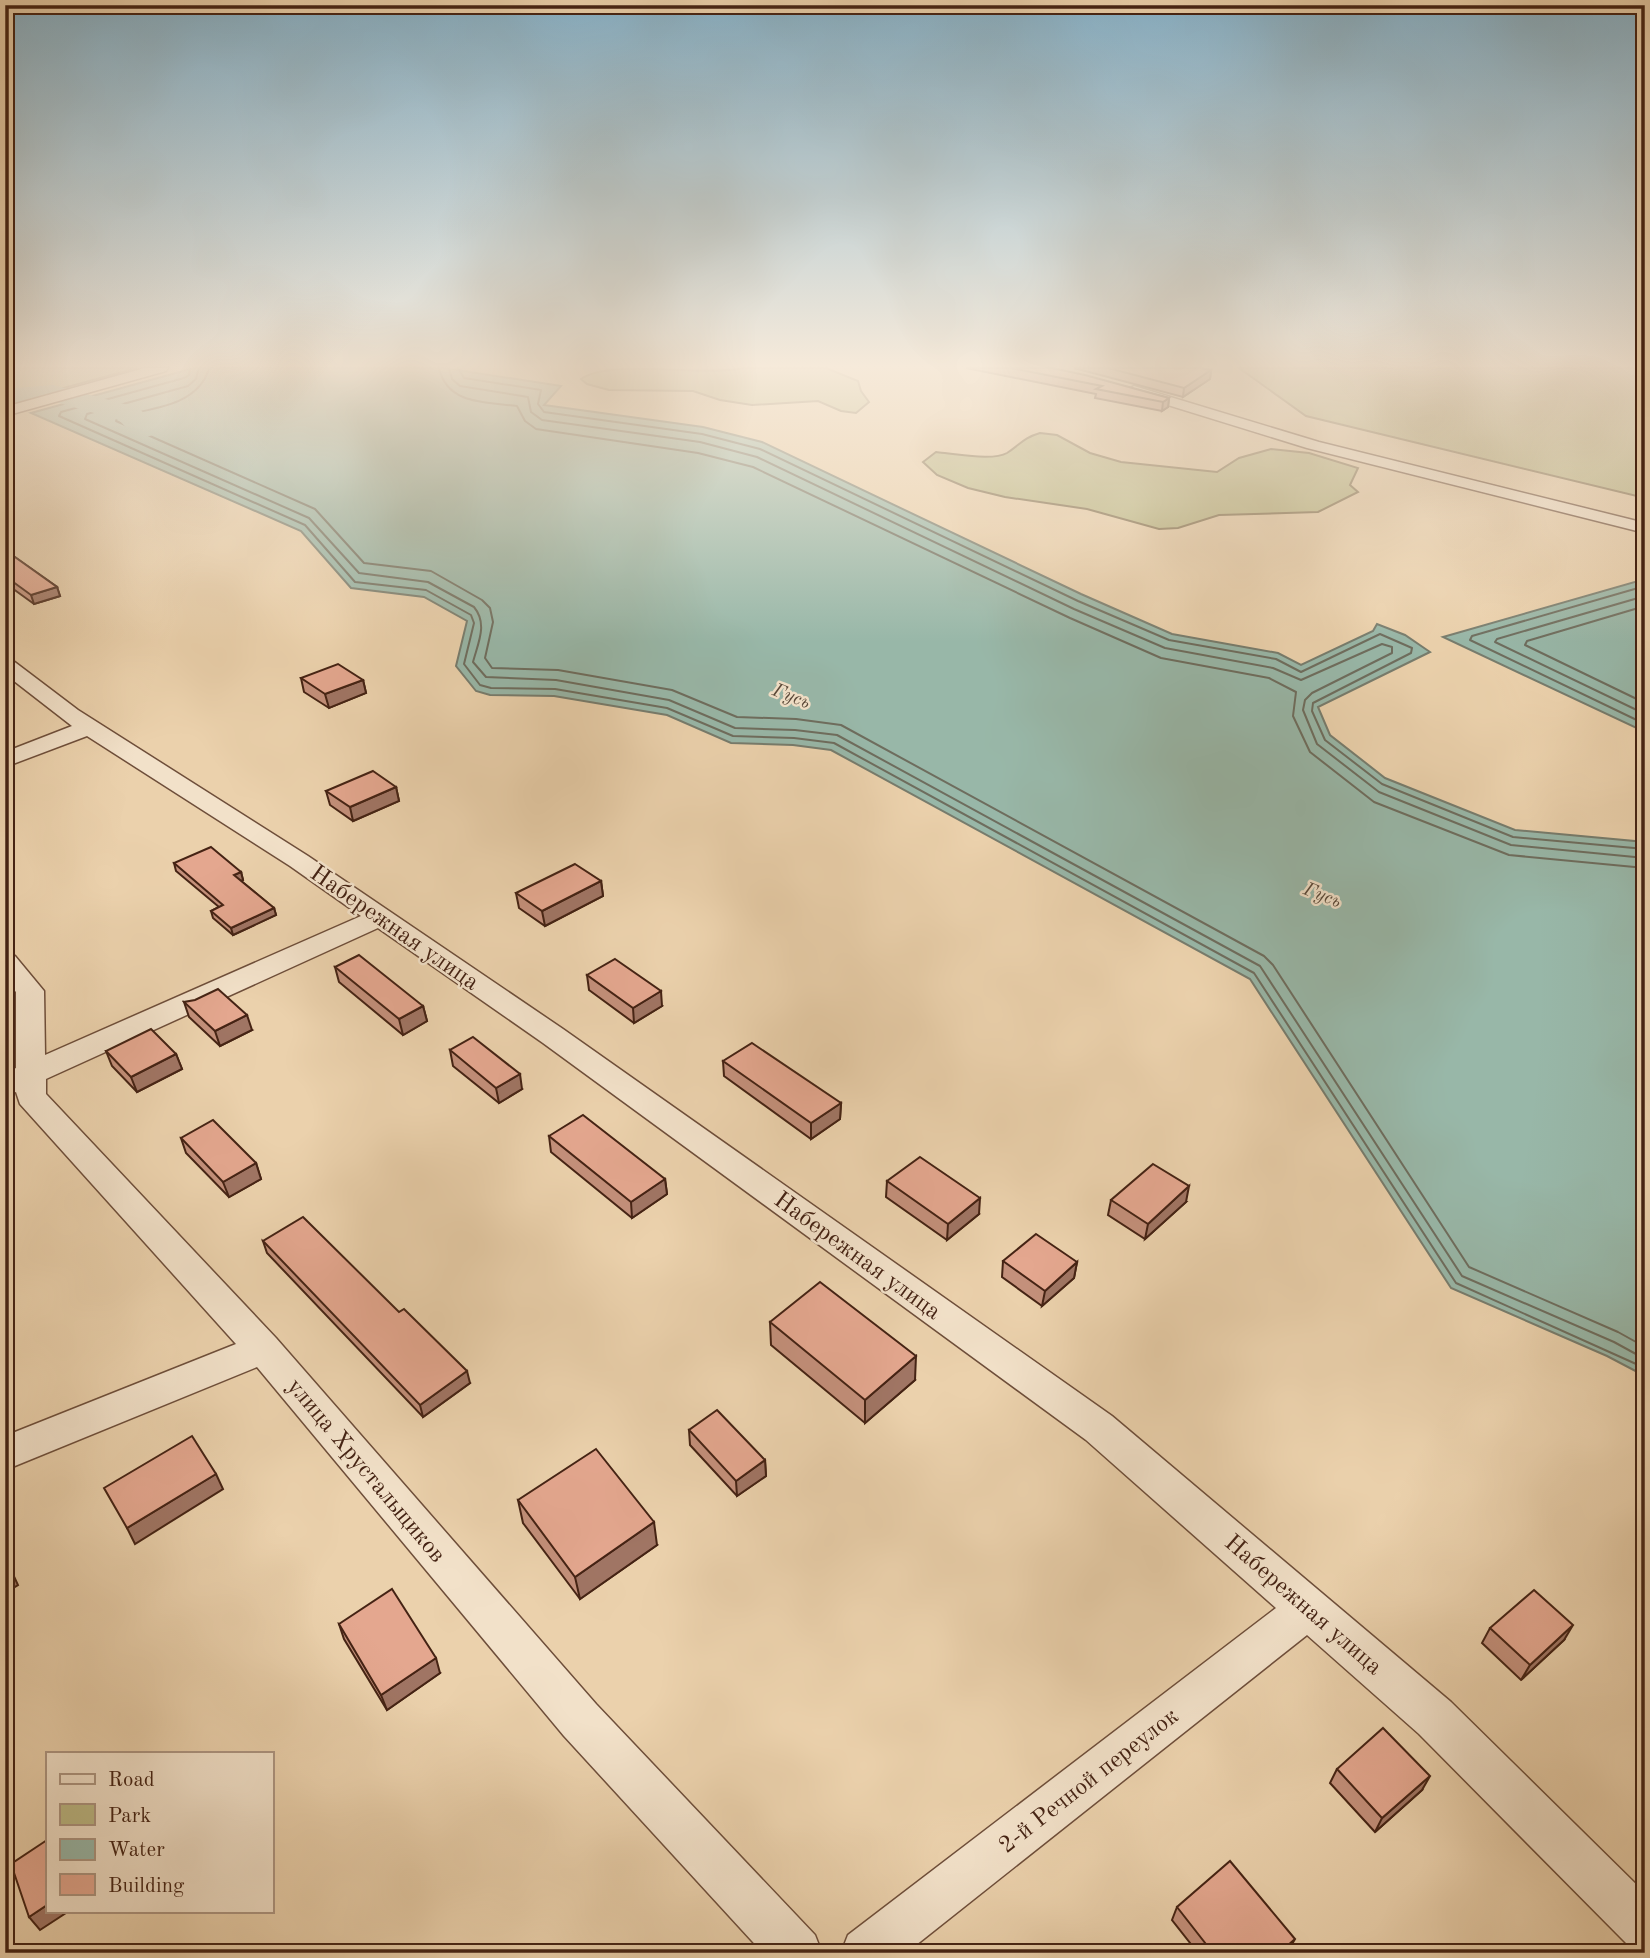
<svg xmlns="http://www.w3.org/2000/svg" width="1650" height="1958" font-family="'Old Standard TT',serif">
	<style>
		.green { fill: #bcba86; stroke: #806e4d; stroke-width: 2 }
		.water { fill: #98b7a8; stroke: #777c6d; stroke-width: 2 }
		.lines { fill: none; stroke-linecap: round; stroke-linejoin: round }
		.shore { stroke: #6e6d5e; stroke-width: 2 }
		.river { fill: #98b7a8; fill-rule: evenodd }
		.minor-casing { stroke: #6e4e3a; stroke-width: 3 }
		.minor { fill: #f2e1c9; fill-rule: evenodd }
		.wall { fill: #c4907b; stroke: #452314; stroke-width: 2 }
		.shaded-wall { fill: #a07564; stroke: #452314; stroke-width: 2 }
		.building { fill: #e4a78f; stroke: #452314; stroke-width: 2 }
		.labels { text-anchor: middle; stroke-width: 5; stroke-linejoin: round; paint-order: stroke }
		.far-water-label { font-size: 19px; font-style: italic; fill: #5a4839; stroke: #f2e1c9 }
		.near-street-label { font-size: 24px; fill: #452314; stroke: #f2e1c9 }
	</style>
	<rect width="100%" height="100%" fill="#ebd1ac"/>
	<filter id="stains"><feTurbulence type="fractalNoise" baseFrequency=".00286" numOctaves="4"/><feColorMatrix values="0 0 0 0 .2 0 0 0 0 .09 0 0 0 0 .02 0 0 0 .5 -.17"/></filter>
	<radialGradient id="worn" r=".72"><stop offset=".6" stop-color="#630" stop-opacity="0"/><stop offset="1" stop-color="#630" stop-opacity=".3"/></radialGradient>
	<!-- green -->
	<g class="green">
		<path d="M5,368H137L5,404Z"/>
		<path d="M743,368H826L858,381L861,391L869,402L856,413L841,411L818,401L752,405L720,400L693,391L609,390L587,384L581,379C613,358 702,377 743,368Z"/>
		<path d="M1239,368H1645V498L1306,416Z"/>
		<path d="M1040,433L1057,435L1090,453L1121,462L1217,472L1239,458L1271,449L1309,453L1358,468L1350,485L1358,492L1318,512L1219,515L1178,528L1159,529L1087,509L1005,497L968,488L937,475L923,462L936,452C953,454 993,461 1007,453C1021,444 1023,438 1040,433Z"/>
	</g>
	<!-- water -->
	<g class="water">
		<path d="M194,368H444L561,386L544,405L703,427L762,442L1081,594L1172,634L1278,653L1301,665L1373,631L1377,624L1405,635L1430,652L1318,707L1330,735L1385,778L1515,830L1645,842V1376L1607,1356L1451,1288L1250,979L831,750L793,745L731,743L667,715L554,696L490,695L476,691L456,666L467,621L424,597L351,588L301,531L31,413Z"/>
		<path d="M1645,579V732L1443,637Z"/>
	</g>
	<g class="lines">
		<!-- shore -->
		<g class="shore">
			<path d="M190,368L189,375L184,378L61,412L59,416L305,525L355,582L426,590L471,615L474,623L464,664L480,685L491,688L555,689L667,708L733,736L794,738L834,743L1254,973L1456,1283L1645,1368"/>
			<path d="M199,368L196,379L188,386L87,414L85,419L309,518L359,573L428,582L474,607C488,624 478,643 473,662L486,677L556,680L669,700L735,728L795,730L837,735L1260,966L1462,1276L1614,1342L1645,1359"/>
			<path d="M209,368C199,406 150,409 118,416L116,421L315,509L364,563L431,571L482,600L490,608L493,622L485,658L492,668L558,670L672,690L737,717L796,719L841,725L1264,956L1273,965L1469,1267L1618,1332L1645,1347"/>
			<path d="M439,368C447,405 487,402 517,406L525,421L536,429L698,453L753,467L1070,618L1161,658L1269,678L1296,692L1293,716L1310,752L1374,802L1509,855L1645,868"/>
			<path d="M449,368L452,379L460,386L528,397L531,412L542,420L700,442L757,457L1074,609L1165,648L1273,668L1301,680L1382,644L1392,647V653L1312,693L1305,700L1303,710L1317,744L1379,792L1511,845L1645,858"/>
			<path d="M458,368L464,378L541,390L538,404L544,412L702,434L760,449L1078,601L1169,640L1276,659L1301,672L1380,634L1412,648L1411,653L1313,703L1312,711L1325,740L1382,784L1513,837L1645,849"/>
			<path d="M1645,586L1472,636L1470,640L1645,724"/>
			<path d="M1645,596L1497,639L1495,642L1645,714"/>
			<path d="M1645,606L1527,641L1525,645L1645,703"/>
		</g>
		<!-- river -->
		<path class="river" d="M53,385L139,408L158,429L153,435L143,438L133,435L119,420L52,401L5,405V389Z"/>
		<!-- minor casing -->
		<g class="minor-casing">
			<g id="minor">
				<path d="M145,368H168L166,371L5,416V407Z"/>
				<path d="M1134,386L1319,442L1645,523V533L1307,448L1129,393L1127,390Z"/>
				<path d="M5,658L12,660L78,710L308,856L563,1029L1112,1416L1451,1702L1645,1893V1953L1628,1945L1419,1734L1307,1635L906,1953H841L848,1935L1276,1608L1086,1440L543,1043L378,928L46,1079V1094L276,1338L596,1704L815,1935L822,1953H763L564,1736L257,1367L5,1470V1436L236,1344L20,1104L16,1092L5,1095V1073L16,1068V992L5,980V953L15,956L44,991L45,1055L361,916L290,866L87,736L5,767V752L72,726L5,674Z"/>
			</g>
		</g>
		<!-- minor -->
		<use href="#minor" class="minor"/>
	</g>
	<!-- wall -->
	<g class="wall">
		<path d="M966,368H1052L1169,398L1168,407L1162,411L1095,398L1096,394Z"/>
		<path d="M1074,368H1200L1211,370L1210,379L1183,397Z"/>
		<path d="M5,550L57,587L60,596L34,604L5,583Z"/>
		<path d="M301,678L363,680L366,693L329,708L304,692Z"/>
		<path d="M396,787L399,801L353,821L330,805L326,791Z"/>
		<path d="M174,863L241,872L243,880L241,881L274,908L276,915L233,935L213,918L211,911L219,907L176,871Z"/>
		<path d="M601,881L603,896L545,926L519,908L516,893Z"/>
		<path d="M335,967L423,1006L427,1021L403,1035L339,982Z"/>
		<path d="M587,975L662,1006L634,1023L589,990Z"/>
		<path d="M184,1002L252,1030L220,1046L189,1017Z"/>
		<path d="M450,1050L522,1089L499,1103L453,1066Z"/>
		<path d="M106,1051L176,1054L182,1069L137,1092L112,1066Z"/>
		<path d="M723,1061L841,1103L840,1119L811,1139L724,1076Z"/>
		<path d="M549,1136L665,1179L667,1194L632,1218L551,1152Z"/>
		<path d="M181,1138L256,1163L261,1179L229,1197L186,1153Z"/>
		<path d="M887,1181L979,1214L947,1240L886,1197Z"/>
		<path d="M1111,1200L1186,1202L1145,1239L1108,1215Z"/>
		<path d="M263,1241L470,1383L423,1417L267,1253Z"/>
		<path d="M1003,1261L1077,1262L1074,1278L1042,1306L1002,1277Z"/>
		<path d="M770,1322L915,1380L865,1423L771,1345Z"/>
		<path d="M689,1430L765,1460L766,1476L737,1496L690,1445Z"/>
		<path d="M518,1500L657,1545L580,1599L523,1523Z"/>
		<path d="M339,1624L440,1673L387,1710L344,1639Z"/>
		<path d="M1490,1628L1564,1640L1521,1680L1482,1643Z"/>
		<path d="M1337,1769L1422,1790L1375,1832L1330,1783Z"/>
		<path d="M1645,1792V1807L1638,1800Z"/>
		<path d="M1177,1907L1288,1952L1198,1953L1172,1920Z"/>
	</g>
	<!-- shaded-wall -->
	<g class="shaded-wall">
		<path d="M1211,370L1210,379L1183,397L1184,388Z"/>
		<path d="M1169,398L1168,407L1162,411L1163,402Z"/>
		<path d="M57,587L60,596L34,604L31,595Z"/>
		<path d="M363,680L366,693L329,708L325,694Z"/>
		<path d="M396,787L399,801L353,821L350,807Z"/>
		<path d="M241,872L243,880L236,883L234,875Z"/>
		<path d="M601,881L603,896L545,926L542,911Z"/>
		<path d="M274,908L276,915L233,935L231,928Z"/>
		<path d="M661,991L662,1006L634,1023L633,1008Z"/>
		<path d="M423,1006L427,1021L403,1035L399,1019Z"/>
		<path d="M247,1015L252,1030L220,1046L215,1031Z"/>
		<path d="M176,1054L182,1069L137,1092L131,1077Z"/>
		<path d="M520,1074L522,1089L499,1103L496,1088Z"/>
		<path d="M841,1103L840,1119L811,1139V1123Z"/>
		<path d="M256,1163L261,1179L229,1197L223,1182Z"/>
		<path d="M665,1179L667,1194L632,1218L631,1202Z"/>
		<path d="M1189,1186L1186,1202L1145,1239L1148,1224Z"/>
		<path d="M980,1198L979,1214L947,1240L948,1224Z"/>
		<path d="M1077,1262L1074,1278L1042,1306L1045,1291Z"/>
		<path d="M916,1356L915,1380L865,1423V1400Z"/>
		<path d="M467,1371L470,1383L423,1417L420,1405Z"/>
		<path d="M765,1460L766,1476L737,1496L736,1481Z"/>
		<path d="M216,1474L223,1489L135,1544L127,1528Z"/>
		<path d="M654,1522L657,1545L580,1599L575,1577Z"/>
		<path d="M5,1557L18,1585L5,1593Z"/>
		<path d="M1573,1625L1564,1640L1521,1680L1530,1665Z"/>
		<path d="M436,1658L440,1673L387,1710L381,1695Z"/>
		<path d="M1430,1776L1422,1790L1375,1832L1382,1818Z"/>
		<path d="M47,1905V1911H69L40,1930L29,1917Z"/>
		<path d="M1295,1939L1287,1953H1279Z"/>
	</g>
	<!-- building -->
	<g class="building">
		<path d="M1011,368H1052L1085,375L1169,398L1163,402L1096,389L1102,386Z"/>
		<path d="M1108,368H1200L1211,370L1184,388Z"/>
		<path d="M5,550L57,587L31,595L5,576Z"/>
		<path d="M338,664L363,680L325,694L301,678Z"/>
		<path d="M373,771L396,787L350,807L326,791Z"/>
		<path d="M211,847L241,872L234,875L274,908L231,928L211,911L223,905L174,863Z"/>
		<path d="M575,864L601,881L542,911L516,893Z"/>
		<path d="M359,955L423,1006L399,1019L335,967Z"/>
		<path d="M615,959L661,991L633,1008L587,975Z"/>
		<path d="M218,989L247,1015L215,1031L184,1002L195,1000Z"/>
		<path d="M151,1029L176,1054L131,1077L106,1051Z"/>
		<path d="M473,1037L520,1074L496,1088L450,1050Z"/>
		<path d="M752,1043L841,1103L811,1123L723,1061Z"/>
		<path d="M583,1115L665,1179L631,1202L549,1136Z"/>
		<path d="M213,1120L256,1163L223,1182L181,1138Z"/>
		<path d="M920,1157L980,1198L948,1224L887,1181Z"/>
		<path d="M1153,1164L1189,1186L1148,1224L1111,1200Z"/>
		<path d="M303,1217L399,1312L404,1309L467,1371L420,1405L263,1241Z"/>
		<path d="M1036,1234L1077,1262L1045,1291L1003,1261Z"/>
		<path d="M820,1282L916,1356L865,1400L770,1322Z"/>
		<path d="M717,1410L765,1460L736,1481L689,1430Z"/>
		<path d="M192,1436L216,1474L127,1528L104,1488Z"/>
		<path d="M596,1449L654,1522L575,1577L518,1500Z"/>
		<path d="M5,1563L9,1570L5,1572Z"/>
		<path d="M392,1589L436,1658L381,1695L339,1624Z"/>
		<path d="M1534,1590L1573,1625L1530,1665L1490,1628Z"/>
		<path d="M1383,1728L1430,1776L1382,1818L1337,1769Z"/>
		<path d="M47,1840V1905L29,1917L11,1864Z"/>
		<path d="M1230,1861L1295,1939L1279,1953H1213L1177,1907Z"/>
	</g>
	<!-- sky -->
	<linearGradient id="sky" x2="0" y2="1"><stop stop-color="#88b5ce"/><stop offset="0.57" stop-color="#f6eada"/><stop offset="1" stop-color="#f6eada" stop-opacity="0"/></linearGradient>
	<rect width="1650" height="642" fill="url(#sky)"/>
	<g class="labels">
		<!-- far-water labels -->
		<g class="far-water-label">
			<text transform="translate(792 695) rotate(21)" y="7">Гусь</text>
			<text transform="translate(1323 894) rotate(21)" y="7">Гусь</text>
		</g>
		<!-- near-street labels -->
		<g class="near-street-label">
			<text transform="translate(395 927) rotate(35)" y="8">Набережная улица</text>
			<text transform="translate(858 1255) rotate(36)" y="8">Набережная улица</text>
			<text transform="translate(367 1470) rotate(50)" y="8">улица Хрустальщиков</text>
			<text transform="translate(1304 1604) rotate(41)" y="8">Набережная улица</text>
			<text transform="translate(1088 1780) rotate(-38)" y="8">2-й Речной переулок</text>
		</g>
	</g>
	<!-- margin -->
	<rect width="1650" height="1958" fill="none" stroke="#ebd1ac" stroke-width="28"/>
	<rect x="7" y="7" width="1636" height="1944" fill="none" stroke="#452314" stroke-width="3.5"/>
	<rect x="14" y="14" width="1622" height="1930" fill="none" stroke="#452314" stroke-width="2"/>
	<!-- legend -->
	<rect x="46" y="1752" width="228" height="161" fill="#f2e1c9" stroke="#ad9581" stroke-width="2"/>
	<rect x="60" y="1774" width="35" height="10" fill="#f2e1c9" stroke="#ad9581" stroke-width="2"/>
	<text x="108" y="1786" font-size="21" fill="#452314">Road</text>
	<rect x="60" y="1804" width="35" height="21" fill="#bcba86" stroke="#ad9581" stroke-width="2"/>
	<text x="108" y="1822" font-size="21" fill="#452314">Park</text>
	<rect x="60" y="1839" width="35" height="21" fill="#98b7a8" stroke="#ad9581" stroke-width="2"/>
	<text x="108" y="1856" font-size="21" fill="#452314">Water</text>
	<rect x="60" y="1874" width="35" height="21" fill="#e4a78f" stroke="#ad9581" stroke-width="2"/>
	<text x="108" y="1892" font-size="21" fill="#452314">Building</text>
	<rect width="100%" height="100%" filter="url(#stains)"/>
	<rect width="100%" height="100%" fill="url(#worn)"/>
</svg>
